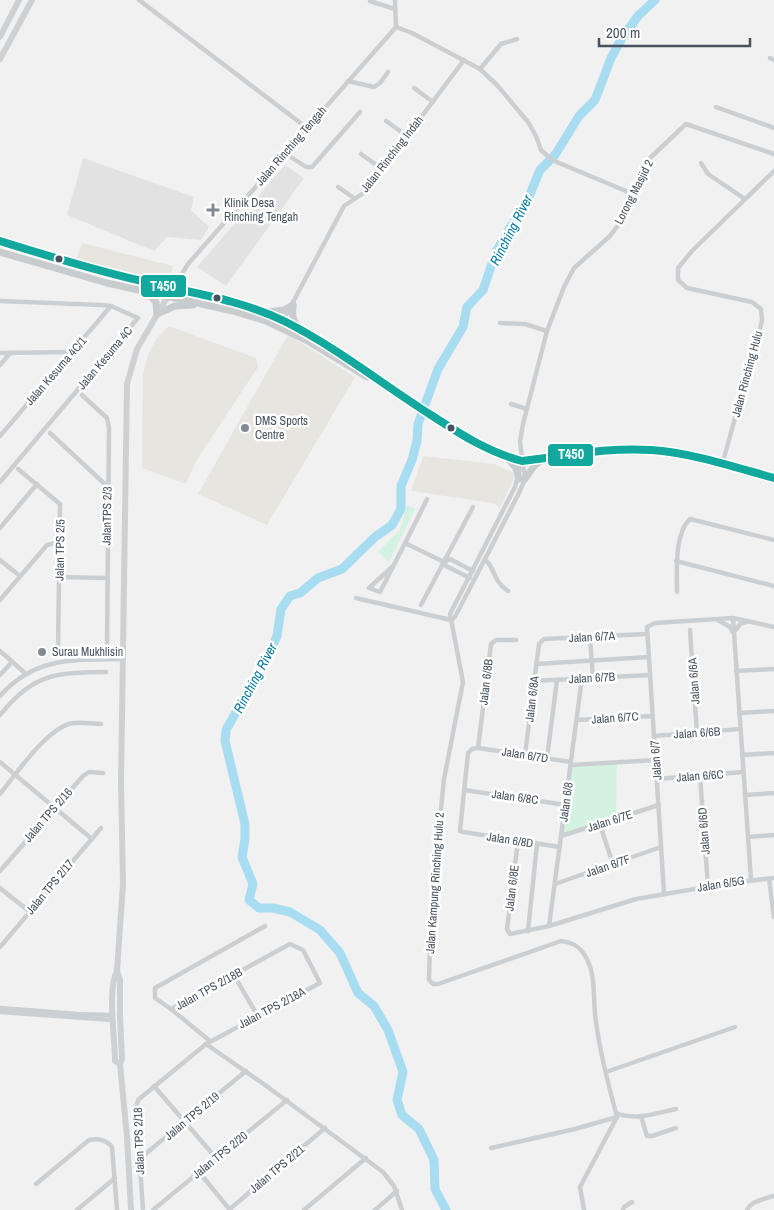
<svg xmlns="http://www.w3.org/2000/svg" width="774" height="1210" font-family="'Archivo Narrow',sans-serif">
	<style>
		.commercial { fill: #e6e5df }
		.education { fill: #e3e2e3 }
		.green { fill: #d4f2e1 }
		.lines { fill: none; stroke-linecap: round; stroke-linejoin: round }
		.river { stroke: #a8ddf1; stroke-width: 9 }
		.street { stroke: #cccfd2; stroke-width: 4.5 }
		.secondary { stroke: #ced1d4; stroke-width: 6 }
		.primary { stroke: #c8cccf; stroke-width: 7 }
		.bus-1-casing { stroke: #fff; stroke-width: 11 }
		.bus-1 { stroke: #12a89d; stroke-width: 8 }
		.poi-dot { fill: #828a92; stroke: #fff; stroke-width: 2 }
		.bus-dot { fill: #47525f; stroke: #fff; stroke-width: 2 }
		.labels { text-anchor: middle; stroke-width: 5; stroke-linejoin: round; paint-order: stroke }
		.street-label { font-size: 12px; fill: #47525f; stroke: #fff }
		.poi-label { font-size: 12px; fill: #47525f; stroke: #fff; text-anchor: start }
		.water-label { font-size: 14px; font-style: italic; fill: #067aa3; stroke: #fff }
		.line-badge { stroke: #fff; stroke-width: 2 }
		.badge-label { font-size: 14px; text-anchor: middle; font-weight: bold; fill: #fff }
	</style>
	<rect width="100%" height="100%" fill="#f1f1f1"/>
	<!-- commercial -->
	<g class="commercial">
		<path d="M82,243L173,266L169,281L76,260Z"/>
		<path d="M169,326L256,358L258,367L196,461L186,484L142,468L143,374L148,355L156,339Z"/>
		<path d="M288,335L355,377L267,525L198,494Z"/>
		<path d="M423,456L494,464L516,474L500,508L493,503L411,491Z"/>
	</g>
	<!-- education -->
	<g class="education">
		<path d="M83,158L194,197L191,210L209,227L201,240L167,237L154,251L67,215Z"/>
		<path d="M285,165L304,178L226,286L197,267Z"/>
	</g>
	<!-- green -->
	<g class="green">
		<path d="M407,505L415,509L389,562L378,552L400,530Z"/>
		<path d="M617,763L616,818L562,835L571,766Z"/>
	</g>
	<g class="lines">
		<!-- river -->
		<path class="river" d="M446,1210L435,1189L434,1160L419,1129L402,1115L397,1100L403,1072L388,1030L374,1006L358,993L340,953L320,930L290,912L273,908H259L249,900L253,884L242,857L245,839V824L225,741L226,730L248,691L257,681L277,636L281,609L290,596L300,593L318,578L342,569L375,537L392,525L401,509V486L412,460L417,441L418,424L438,369L463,327L467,307L483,290L496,252L511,226L523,211L540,170L555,155L579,116L595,100L611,58L622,38L638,16L655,0"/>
		<!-- street -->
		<g class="street">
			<path d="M139,0L307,128"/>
			<path d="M370,1L395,9"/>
			<path d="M396,27L412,33L480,69L497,85L528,122L536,136L541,150L552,160L633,194"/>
			<path d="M770,58L774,60"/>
			<path d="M480,69L501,44L517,39"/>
			<path d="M348,81L374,87L380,83L388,72"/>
			<path d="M414,88L433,102"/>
			<path d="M716,107L774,128"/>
			<path d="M386,121L407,136"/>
			<path d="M285,153L306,167H312L360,112"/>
			<path d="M361,154L382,169"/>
			<path d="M701,163L708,174L745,199"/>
			<path d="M338,187L354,198"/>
			<path d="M168,296L188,264L396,27L395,0"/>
			<path d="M0,301L101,305L111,306L138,318L0,482"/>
			<path d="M283,321L344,206L365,192L464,60"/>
			<path d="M500,323L525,324L547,331"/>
			<path d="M0,353L73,352"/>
			<path d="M0,365L10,353"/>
			<path d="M82,395L107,418L109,428L107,649"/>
			<path d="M511,404L527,409"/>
			<path d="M50,433L108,487"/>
			<path d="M0,436L111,306"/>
			<path d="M522,461L515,487L450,614L463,682L444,779L431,908L429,980L433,984H438L561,941C571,942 578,945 584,954C596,972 593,993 595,1014C599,1049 608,1083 617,1117L580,1187L584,1210"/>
			<path d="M722,465L762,321L761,309L752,302L687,288L678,280V268L692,251L774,171"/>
			<path d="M18,469L60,504L58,651"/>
			<path d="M0,528L37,484"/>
			<path d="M405,543L444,562"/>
			<path d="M0,560L20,576"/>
			<path d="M485,560C495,566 492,581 508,591"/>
			<path d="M676,561L774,586"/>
			<path d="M393,566L369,588L380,592C396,561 412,530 427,499"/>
			<path d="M59,577L106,578"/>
			<path d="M470,578L446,566L444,562L450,559L473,571"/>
			<path d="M677,592C677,571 674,534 690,519L774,540"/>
			<path d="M356,598L451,620"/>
			<path d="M0,600L47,545L60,542"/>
			<path d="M421,605L473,507"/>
			<path d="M733,618L751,880"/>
			<path d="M451,620L455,617L518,495L525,479L520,442L523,424L547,331L564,287L574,268L610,236L622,220L650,158L686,124L774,154"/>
			<path d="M718,620L730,627L733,632"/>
			<path d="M690,630L697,733"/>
			<path d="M734,632L741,623L747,622"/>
			<path d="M590,637L593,678"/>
			<path d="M0,651L26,674"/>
			<path d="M536,664L649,657"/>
			<path d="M736,671L774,669"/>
			<path d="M0,675L12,662"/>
			<path d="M534,681L650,675"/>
			<path d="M0,696C35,656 75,660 124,659"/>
			<path d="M739,713L774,711"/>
			<path d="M0,715C35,673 53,673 106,672"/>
			<path d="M577,720L653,716"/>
			<path d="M654,736L740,729"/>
			<path d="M478,748L491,644L496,640H516"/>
			<path d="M525,755L539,644L544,639L647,634"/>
			<path d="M742,755L774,753"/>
			<path d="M547,758L557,680"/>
			<path d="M0,762L92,839"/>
			<path d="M571,765L656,760"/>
			<path d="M700,776L708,886"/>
			<path d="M657,779L743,772"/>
			<path d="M464,790L566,805"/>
			<path d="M0,794C16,774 49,725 74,723C83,722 92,724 101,724"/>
			<path d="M745,795L774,793"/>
			<path d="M600,825L613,864"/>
			<path d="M561,836L659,805"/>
			<path d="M748,837L774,835"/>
			<path d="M518,841L507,929L510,934L549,926L636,899L730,883L774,878"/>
			<path d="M560,847L463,832L460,831L468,753L472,749L478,748L571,762"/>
			<path d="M0,871L83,776L89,772L103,773"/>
			<path d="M769,879L774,917"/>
			<path d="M555,884L661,847"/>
			<path d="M0,888L30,912"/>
			<path d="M664,893L647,627L655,623L733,618L774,627"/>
			<path d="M549,926L582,678"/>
			<path d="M528,931L537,844"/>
			<path d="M0,947L101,828"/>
			<path d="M234,975L257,1015"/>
			<path d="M0,1008L77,1014L113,1015"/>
			<path d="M0,1012L113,1020"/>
			<path d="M210,1041L171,1009L155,998V988L265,926"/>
			<path d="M206,1044L265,1085L383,1172L394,1186L402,1210"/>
			<path d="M606,1072L735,1027"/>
			<path d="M154,1086L216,1158"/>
			<path d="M616,1113C635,1121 657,1113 676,1109"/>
			<path d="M641,1116L647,1136H652L676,1128"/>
			<path d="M491,1148L575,1129L617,1117"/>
			<path d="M138,1160L246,1071"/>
			<path d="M199,1172L230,1210"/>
			<path d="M36,1184L89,1140C98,1138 107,1140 112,1147L117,1210"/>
			<path d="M230,1209L325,1128"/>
			<path d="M77,1210L115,1178"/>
			<path d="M143,1210L136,1108L138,1100L206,1044L320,983L303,950L290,944L171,1009"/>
			<path d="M153,1210L287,1100"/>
			<path d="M304,1210L366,1158"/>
			<path d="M375,1210L397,1191"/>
			<path d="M623,1210L624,1207L632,1202"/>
			<path d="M747,1210C751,1201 764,1199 774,1196"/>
		</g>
		<!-- secondary -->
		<g class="secondary">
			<path d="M0,37L19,0"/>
			<path d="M0,59L32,0"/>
			<path d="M117,971L120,979V1017L122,1059L120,1064L127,1137L131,1210"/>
			<path d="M120,1064L115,1061C115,1038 107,990 117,971L123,884L121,783L127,384L137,349L168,296"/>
		</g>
		<!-- primary -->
		<g class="primary">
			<path d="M0,241C52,257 104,273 157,285C199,295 245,301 284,321C340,349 388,389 441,422C466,438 492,454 522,461C565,457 608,448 651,450C692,453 734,468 774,478"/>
			<path d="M0,252L107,283L233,311L266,321L306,340L367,377"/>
			<path d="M147,293L156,302L157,314L175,306L193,305"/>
			<path d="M293,305C292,313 292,322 299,327"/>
			<path d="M267,312L284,310L293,305"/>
			<path d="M507,458L516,468L519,479"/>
			<path d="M525,479L534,466L542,460"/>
		</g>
		<!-- bus-1 casing -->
		<g class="bus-1-casing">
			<path id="bus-1" d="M0,241C48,256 97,271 146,282C192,293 241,300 284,321C336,347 382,384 431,415C460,434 488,452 522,461C565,456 608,447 651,450C693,453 734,467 774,478"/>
		</g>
		<!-- bus-1 -->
		<use href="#bus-1" class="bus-1"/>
	</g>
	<!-- markers -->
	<g class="poi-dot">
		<path d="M210.5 202.5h5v5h5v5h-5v5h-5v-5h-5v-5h5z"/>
		<circle cx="245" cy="428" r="5"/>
		<circle cx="42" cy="652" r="5"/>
	</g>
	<g class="bus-dot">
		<circle cx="59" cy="259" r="4.5"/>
		<circle cx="217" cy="298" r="4.5"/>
		<circle cx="451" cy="428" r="4.5"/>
	</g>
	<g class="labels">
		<!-- street labels -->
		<g class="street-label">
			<text transform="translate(291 146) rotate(-49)" y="4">Jalan Rinching Tengah</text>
			<text transform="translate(392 154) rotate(-52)" y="4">Jalan Rinching Indah</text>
			<text transform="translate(634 192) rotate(-63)" y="4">Lorong Masjid 2</text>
			<text transform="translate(105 358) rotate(-50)" y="4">Jalan Kesuma 4C</text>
			<text transform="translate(56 371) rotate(-49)" y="4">Jalan Kesuma 4C/1</text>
			<text transform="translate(747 374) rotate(-75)" y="4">Jalan Rinching Hulu</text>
			<text transform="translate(107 516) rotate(-89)" y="4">JalanTPS 2/3</text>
			<text transform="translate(60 550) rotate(-89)" y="4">Jalan TPS 2/5</text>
			<text transform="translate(592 637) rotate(-3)" y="4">Jalan 6/7A</text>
			<text transform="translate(592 678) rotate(-3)" y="4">Jalan 6/7B</text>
			<text transform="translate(694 681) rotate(-94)" y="4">Jalan 6/6A</text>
			<text transform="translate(486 682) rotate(-83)" y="4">Jalan 6/8B</text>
			<text transform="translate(532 699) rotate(-83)" y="4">Jalan 6/8A</text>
			<text transform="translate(615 718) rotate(-4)" y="4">Jalan 6/7C</text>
			<text transform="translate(697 733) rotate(-4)" y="4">Jalan 6/6B</text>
			<text transform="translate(525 755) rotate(9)" y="4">Jalan 6/7D</text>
			<text transform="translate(656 760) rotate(-94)" y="4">Jalan 6/7</text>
			<text transform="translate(700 776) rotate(-4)" y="4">Jalan 6/6C</text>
			<text transform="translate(515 797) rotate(8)" y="4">Jalan 6/8C</text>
			<text transform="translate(566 802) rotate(-82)" y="4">Jalan 6/8</text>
			<text transform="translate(48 815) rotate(-49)" y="4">Jalan TPS 2/16</text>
			<text transform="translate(610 821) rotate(-18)" y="4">Jalan 6/7E</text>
			<text transform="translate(704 831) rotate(-94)" y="4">Jalan 6/6D</text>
			<text transform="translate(510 840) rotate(9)" y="4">Jalan 6/8D</text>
			<text transform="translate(608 866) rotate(-19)" y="4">Jalan 6/7F</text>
			<text transform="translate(435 883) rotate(-86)" y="4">Jalan Kampung Rinching Hulu 2</text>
			<text transform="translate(721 884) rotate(-9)" y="4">Jalan 6/5G</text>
			<text transform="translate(50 887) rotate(-50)" y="4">Jalan TPS 2/17</text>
			<text transform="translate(512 888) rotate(-83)" y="4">Jalan 6/8E</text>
			<text transform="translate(209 989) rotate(-29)" y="4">Jalan TPS 2/18B</text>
			<text transform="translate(272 1008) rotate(-28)" y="4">Jalan TPS 2/18A</text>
			<text transform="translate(192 1116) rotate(-40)" y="4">Jalan TPS 2/19</text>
			<text transform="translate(139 1141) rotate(-92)" y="4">Jalan TPS 2/18</text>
			<text transform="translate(220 1155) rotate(-39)" y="4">Jalan TPS 2/20</text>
			<text transform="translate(277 1169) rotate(-40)" y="4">Jalan TPS 2/21</text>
		</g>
		<!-- poi labels -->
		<g class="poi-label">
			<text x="224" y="207">Klinik Desa<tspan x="224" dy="14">Rinching Tengah</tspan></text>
			<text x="255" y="425">DMS Sports<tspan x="255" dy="14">Centre</tspan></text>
			<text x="52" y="656">Surau Mukhlisin</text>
		</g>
		<!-- water labels -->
		<g class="water-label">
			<text transform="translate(511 230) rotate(-63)" y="5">Rinching River</text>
			<text transform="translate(255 678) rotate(-62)" y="5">Rinching River</text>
		</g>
	</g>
	<g class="line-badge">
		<rect x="140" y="274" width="47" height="24" rx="5" fill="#12a89d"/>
		<rect x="547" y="443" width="47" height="24" rx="5" fill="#12a89d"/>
	</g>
	<g class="badge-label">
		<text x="163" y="291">T450</text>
		<text x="571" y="459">T450</text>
	</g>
	<!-- scale -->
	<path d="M599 38v8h151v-8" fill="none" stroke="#47525f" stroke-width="2.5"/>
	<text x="606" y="38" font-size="15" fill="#47525f" stroke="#ffffff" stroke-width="4" paint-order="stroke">200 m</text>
</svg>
